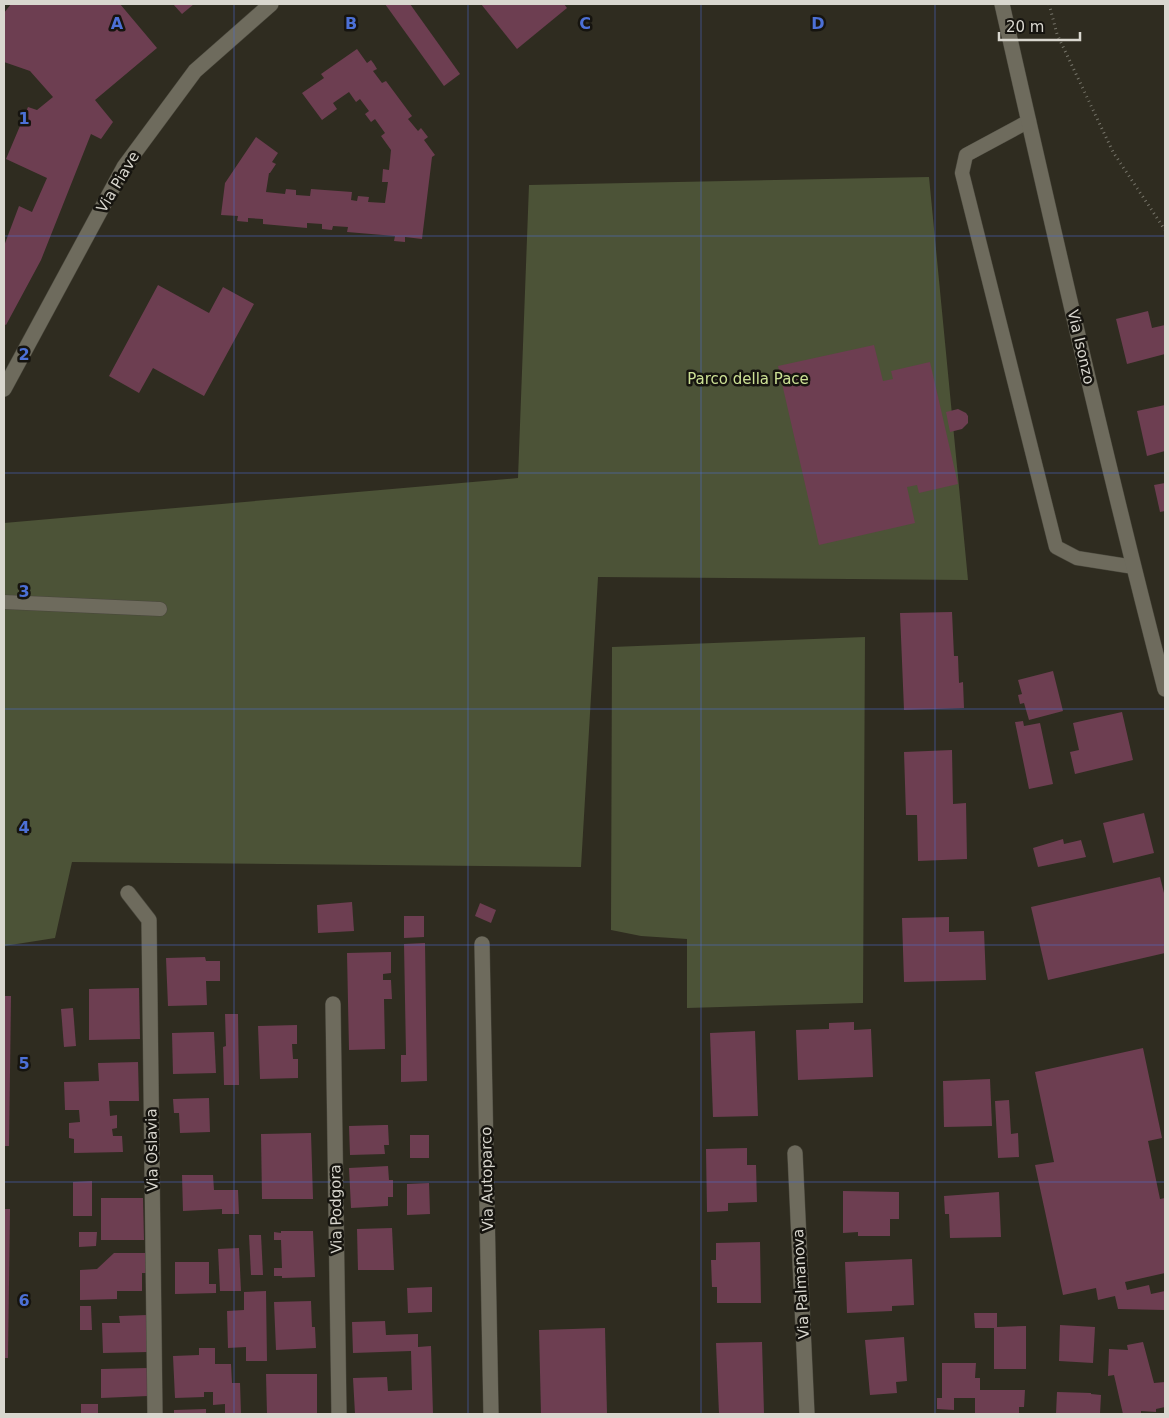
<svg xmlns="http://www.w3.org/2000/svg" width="1169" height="1418" font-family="'DejaVu Sans',sans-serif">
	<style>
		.green { fill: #4c5337 }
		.building { fill: #6d3e51 }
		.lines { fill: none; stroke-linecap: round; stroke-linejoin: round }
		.service-casing { stroke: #49473c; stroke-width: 15 }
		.minor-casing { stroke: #49473c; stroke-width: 16 }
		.path { stroke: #767469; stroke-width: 3; stroke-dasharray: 1 4; stroke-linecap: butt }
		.service { stroke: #6e6b5d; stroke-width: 14 }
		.minor { stroke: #6e6b5d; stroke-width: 15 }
		.grid { fill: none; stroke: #4c70d6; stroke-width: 1; stroke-opacity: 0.55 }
		.labels { text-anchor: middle; stroke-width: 5; stroke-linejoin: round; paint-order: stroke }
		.street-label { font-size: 15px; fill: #d9d7cf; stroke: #16140f }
		.park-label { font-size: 15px; fill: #cce095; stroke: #16140f }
		.grid-label { font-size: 16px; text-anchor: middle; font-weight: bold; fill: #4c70d6; stroke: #16140f; stroke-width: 5; stroke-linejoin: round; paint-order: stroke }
	</style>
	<rect width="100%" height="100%" fill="#2f2c20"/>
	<!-- green -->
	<g class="green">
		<path d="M929,177L968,580L598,577L581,867L72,862L55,938L4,946V523L518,478L529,185Z"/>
		<path d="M865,637L863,1003L687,1008V939L641,936L611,930L612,647Z"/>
	</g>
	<!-- building -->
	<g class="building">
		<path d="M11,4H120L157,48L95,100L113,122L101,139L91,134L41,260L6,325L4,324V246L19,206L32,212L47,178L6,159L28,107L37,110L53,97L30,71L4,62V13Z"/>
		<path d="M173,4H194L182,14Z"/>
		<path d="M385,4H410L460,74L444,86Z"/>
		<path d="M481,4H564L567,8L517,49Z"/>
		<path d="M357,49L367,63L371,60L374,64L377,69L373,71L382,83L386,81L412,116L408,119L418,131L421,128L428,137L424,140L435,155L432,157L422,239L405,237V242L394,241L395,236L347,232L348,227L333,226L332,230L322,229V224L307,223V228L263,224V219L248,218V222L237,221L238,216L221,215L225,183L256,137L278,153L272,162L276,164L270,173H269L266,192L285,194L286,189L296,190V195L310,196L311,189L352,192L351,200L357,201L358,196L369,197L368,202L385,203L388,182H382L383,169L389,170L391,150L381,136L385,133L375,119L371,122L365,114L369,111L360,99L356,102L349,92L333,103L337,109L322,120L302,93L324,78L321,74Z"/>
		<path d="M158,285L209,313L223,287L254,304L204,396L153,368L139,393L109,376Z"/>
		<path d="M1148,311L1152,328L1165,325V354L1127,364L1116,319Z"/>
		<path d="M874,345L883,381L893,379L891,371L930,362L958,484L919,493L917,485L907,487L915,523L819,545L778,366Z"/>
		<path d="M1165,405V451L1147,456L1137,411Z"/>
		<path d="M958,409L966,413L968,416V423L962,429L950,432L946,412Z"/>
		<path d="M1165,483V511L1160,512L1154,485Z"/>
		<path d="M952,612L954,656H958L959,683L963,682L964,708L904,710L900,613Z"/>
		<path d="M1053,671L1063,711L1029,720L1024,703L1020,704L1018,695L1022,694L1018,680Z"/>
		<path d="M1122,712L1133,760L1075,774L1070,752L1079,750L1073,723Z"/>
		<path d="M1023,721L1024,726L1040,723L1053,784L1029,789L1015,722Z"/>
		<path d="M952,750L953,804L966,803L967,859L918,861L917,815H906L904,752Z"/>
		<path d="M1144,813L1154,853L1113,863L1103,823Z"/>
		<path d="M1063,839L1064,844L1081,840L1086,857L1038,867L1033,848Z"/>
		<path d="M1160,877L1165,897V953L1048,980L1031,907Z"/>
		<path d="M352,902L354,931L318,933L317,905Z"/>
		<path d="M480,903L496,910L491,923L475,916Z"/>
		<path d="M404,916H424V937L404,938Z"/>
		<path d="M949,917V932L984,931L986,980L904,982L902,918Z"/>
		<path d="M425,943L427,1081L401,1082V1055H406L404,944Z"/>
		<path d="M391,952V973L383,974V980H391L392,999H384L385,1049L349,1050L347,953Z"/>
		<path d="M205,957L206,961H220V981H206L207,1005L168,1006L166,958Z"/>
		<path d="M139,988L140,1039L89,1040V989Z"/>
		<path d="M4,996H11L9,1146H4Z"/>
		<path d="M73,1008L76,1046L64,1047L61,1009Z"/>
		<path d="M225,1014H238L239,1085H224L223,1047L226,1046Z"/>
		<path d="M854,1022V1030L871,1029L873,1077L798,1080L796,1030L829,1029V1023Z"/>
		<path d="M297,1025V1044H292L293,1059H298V1078L260,1079L258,1026Z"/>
		<path d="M755,1031L758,1116L713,1117L710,1033Z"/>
		<path d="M208,1032H214L216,1073L173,1074L172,1033Z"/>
		<path d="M1143,1048L1162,1138L1148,1141L1160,1199L1165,1198V1273L1125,1282L1127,1290L1149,1285L1151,1294L1165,1291V1310L1118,1309L1115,1296L1098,1300L1096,1288L1063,1295L1035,1165L1054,1162L1035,1072Z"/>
		<path d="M138,1062L139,1101H109L110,1116L117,1115V1128L112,1129L113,1136H122L123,1152L74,1153V1139L69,1138V1123L80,1122L79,1110H65L64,1082L99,1081L98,1063Z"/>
		<path d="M990,1079L992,1126L944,1127L943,1081Z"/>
		<path d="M209,1098L210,1132L180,1133L179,1113H174L173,1099Z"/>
		<path d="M1009,1100L1011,1134L1018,1133L1019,1157L998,1158L995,1101Z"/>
		<path d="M384,1125H388L389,1145H384L385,1154L350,1155L349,1126Z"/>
		<path d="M311,1133L313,1199H262L261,1134Z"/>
		<rect x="410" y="1135" width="19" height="23"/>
		<path d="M747,1148V1165H756L757,1202L728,1203V1211L707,1212L706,1149Z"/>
		<path d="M388,1166L389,1180H393V1197H388V1206L351,1208L349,1168Z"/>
		<path d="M182,1175H213L214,1190H238L239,1214H222V1209L183,1211Z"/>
		<path d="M92,1181V1216H73V1182Z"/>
		<path d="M429,1183L430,1214L407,1215V1184Z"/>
		<path d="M843,1191L899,1192V1219H890V1236H858V1232L843,1233Z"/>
		<path d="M999,1192L1001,1237L950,1238L949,1214H945L944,1196Z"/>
		<path d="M101,1198H143L144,1240H101Z"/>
		<path d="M4,1209H10L8,1358H4Z"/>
		<path d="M392,1228L394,1270H358L357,1229Z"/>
		<path d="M281,1231H313L315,1277L282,1278V1276H274V1268H282L281,1240H274V1232L281,1233Z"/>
		<path d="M79,1232H97L96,1246L79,1247Z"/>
		<path d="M249,1235H261L263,1275H251Z"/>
		<path d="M760,1242L761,1303H717V1287H712L711,1260H716V1243Z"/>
		<path d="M239,1248L241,1291H220L218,1249Z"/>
		<path d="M114,1253H146V1273H142V1291H117V1299L80,1300V1270L97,1269Z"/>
		<path d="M912,1259L914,1305L892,1306V1311L847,1313L845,1262Z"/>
		<path d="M175,1262H209V1284H216V1293L175,1294Z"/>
		<path d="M432,1287V1312L408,1313L407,1288Z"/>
		<path d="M266,1291L267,1361H246V1347L228,1348L227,1311L244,1310V1292Z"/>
		<path d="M311,1301L312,1327H315L316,1348L276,1350L274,1302Z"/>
		<path d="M80,1306H91L92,1330H80Z"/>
		<path d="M974,1313H997V1327L1026,1326V1369H994V1328H975Z"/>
		<path d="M147,1315L148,1352L103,1353L102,1323H120L119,1316Z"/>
		<path d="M385,1321L386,1335L418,1334V1347L431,1346L433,1414H355L353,1378L387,1377L388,1391L412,1390L411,1351L353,1353L352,1322Z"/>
		<path d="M1060,1325L1095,1327L1093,1363L1059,1361Z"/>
		<path d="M605,1328L607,1414H541L539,1330Z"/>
		<path d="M904,1337L907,1381L896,1382L897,1393L870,1395L865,1340Z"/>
		<path d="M762,1342L764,1414H719L716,1343Z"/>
		<path d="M1143,1342L1154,1383L1165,1382V1407L1156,1409V1412L1141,1411V1414H1123L1114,1375L1108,1376L1109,1349L1128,1350L1127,1345Z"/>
		<path d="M199,1348H215V1364H231L232,1383H240L241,1414H225V1404L213,1405V1392H204V1397L175,1398L173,1356L199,1355Z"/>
		<path d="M942,1363H976L975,1378H980V1390H1025L1024,1407H1019V1414H975V1398H954V1410L937,1409V1398H942Z"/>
		<path d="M148,1368V1396L101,1398V1369Z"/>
		<path d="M266,1374H317V1414H267Z"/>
		<path d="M1057,1392L1091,1393V1394L1101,1395L1100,1414H1056Z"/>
		<rect x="81" y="1404" width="17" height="10"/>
		<path d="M206,1409V1414H174V1410Z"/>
	</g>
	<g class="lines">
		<!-- service casing -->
		<g class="service-casing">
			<g id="service">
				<path d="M1029,121L966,155L962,173L1056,547L1077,558L1134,567"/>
				<path d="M4,602L160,609"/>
			</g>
		</g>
		<!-- minor casing -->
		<g class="minor-casing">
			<g id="minor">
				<path d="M1002,4C1054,233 1106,462 1165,689"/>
				<path d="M4,389L124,167L195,71L271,4"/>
				<path d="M128,893L149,920L155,1414"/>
				<path d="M482,944L491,1414"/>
				<path d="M333,1004L339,1414"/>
				<path d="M795,1153L807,1414"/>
			</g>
		</g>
		<!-- path -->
		<path class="path" d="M1049,4L1057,34L1113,152L1165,230"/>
		<!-- service -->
		<use href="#service" class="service"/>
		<!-- minor -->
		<use href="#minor" class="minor"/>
	</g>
	<!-- grid -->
	<path class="grid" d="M234,4V1414M468,4V1414M701,4V1414M935,4V1414M4,236H1165M4,473H1165M4,709H1165M4,945H1165M4,1182H1165"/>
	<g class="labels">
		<!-- street labels -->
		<g class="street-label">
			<text transform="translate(118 182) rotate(-59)" y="5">Via Piave</text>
			<text transform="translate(1081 347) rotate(77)" y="5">Via Isonzo</text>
			<text transform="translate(152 1150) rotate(-91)" y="5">Via Oslavia</text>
			<text transform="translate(487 1179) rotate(-91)" y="5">Via Autoparco</text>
			<text transform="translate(336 1209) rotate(-91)" y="5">Via Podgora</text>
			<text transform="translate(801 1284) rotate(-93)" y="5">Via Palmanova</text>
		</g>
		<!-- park labels -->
		<g class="park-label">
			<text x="748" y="384">Parco della Pace</text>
		</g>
	</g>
	<g class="grid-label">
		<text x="117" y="29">A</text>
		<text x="351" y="29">B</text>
		<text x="585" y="29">C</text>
		<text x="818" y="29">D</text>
		<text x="24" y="124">1</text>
		<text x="24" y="360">2</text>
		<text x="24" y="597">3</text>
		<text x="24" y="833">4</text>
		<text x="24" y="1069">5</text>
		<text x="24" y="1306">6</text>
	</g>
	<!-- border -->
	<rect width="1169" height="1418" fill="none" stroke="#d9d7cf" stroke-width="10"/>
	<!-- scale -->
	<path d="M999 32v8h81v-8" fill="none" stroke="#d9d7cf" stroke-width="2.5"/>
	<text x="1006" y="32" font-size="15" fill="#d9d7cf" stroke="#16140f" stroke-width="4" paint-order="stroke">20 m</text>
</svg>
